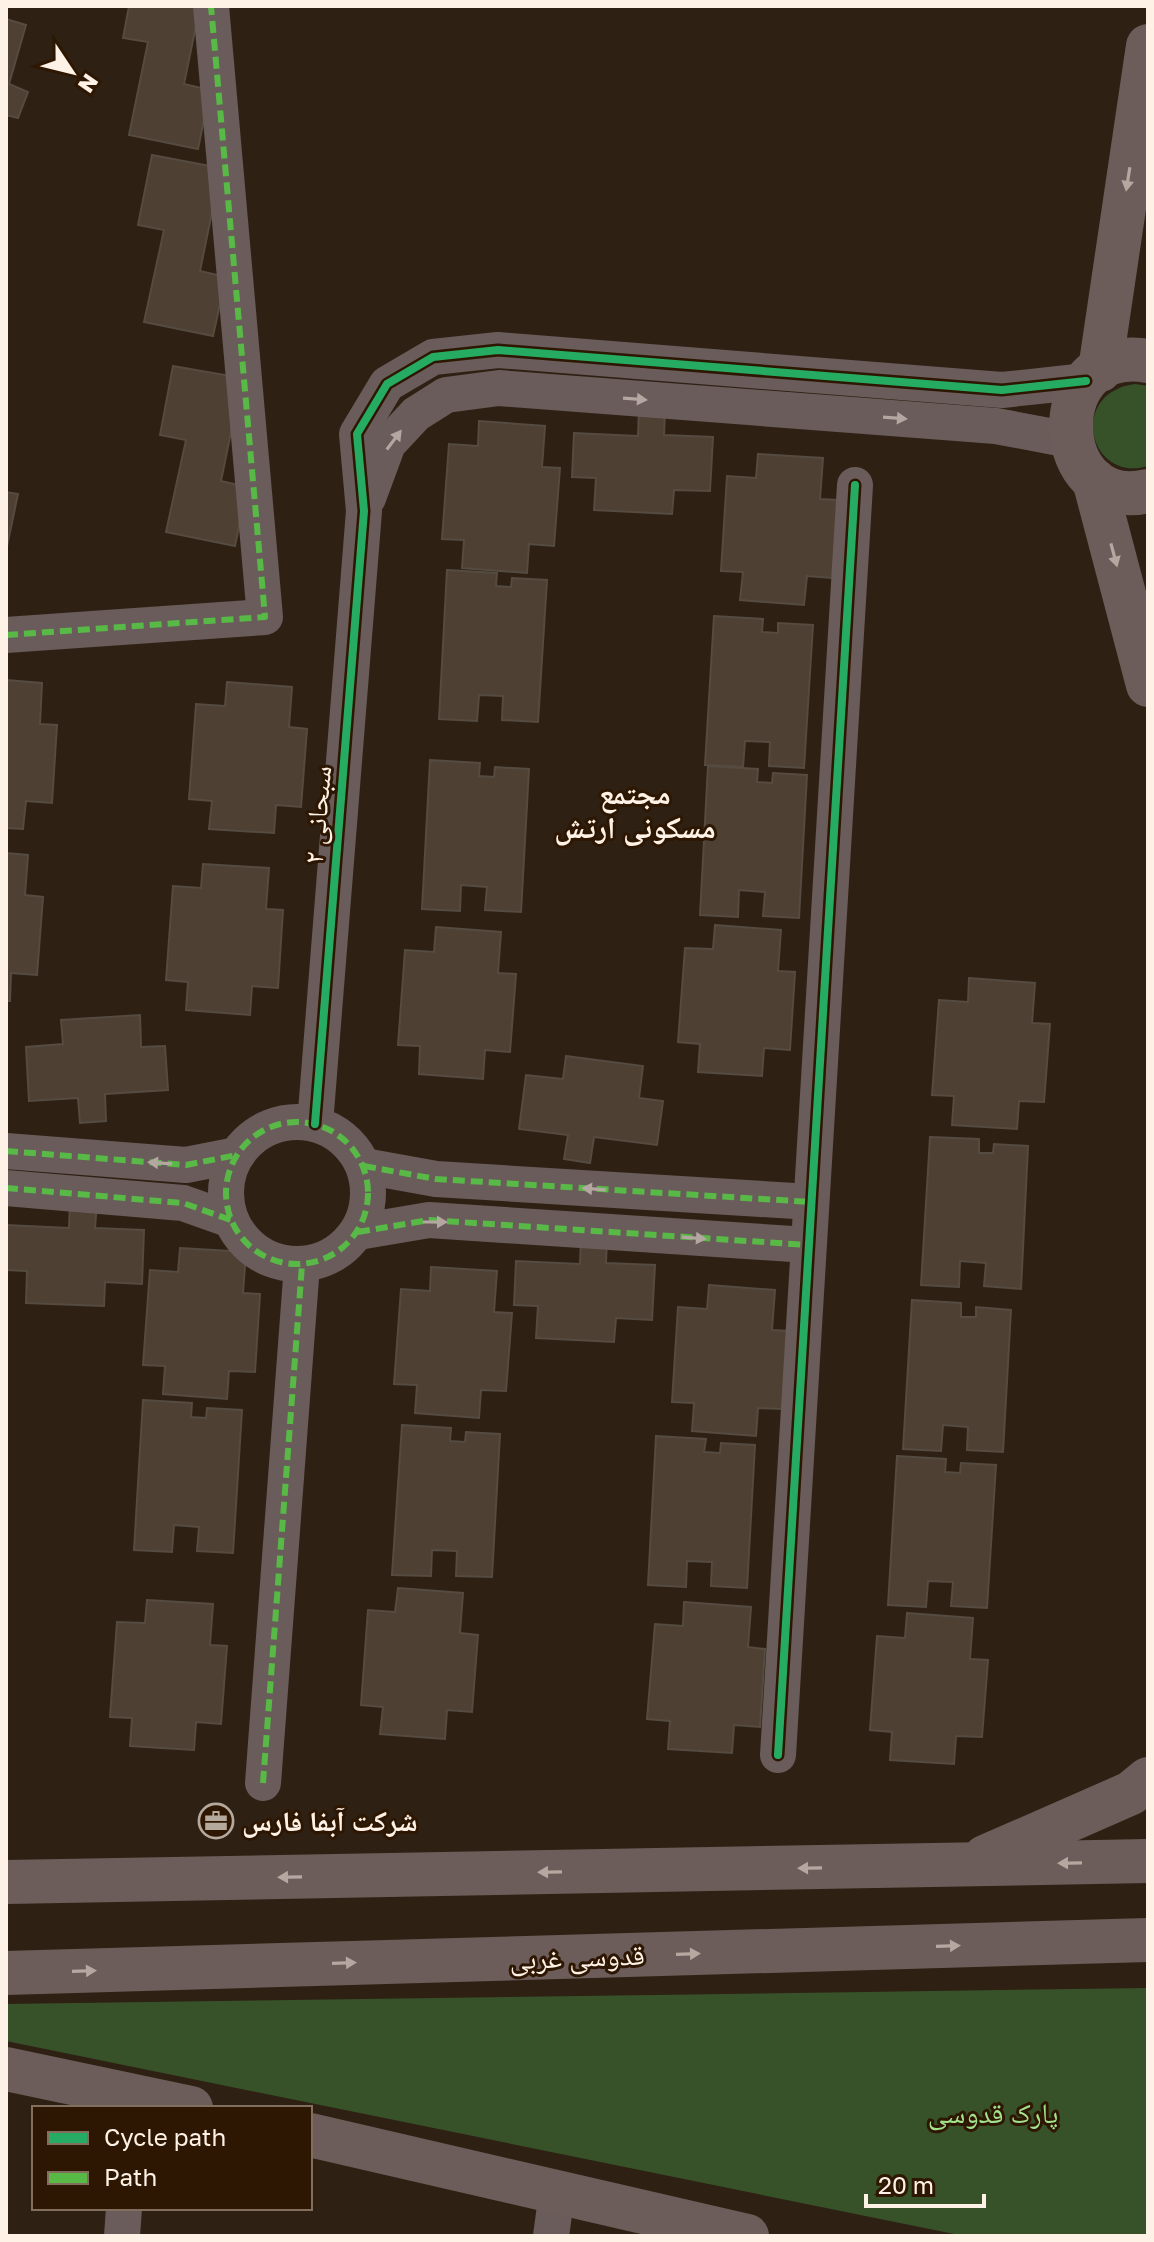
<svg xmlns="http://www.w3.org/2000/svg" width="1154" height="2242" font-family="'Golos Text','Noto Naskh Arabic',sans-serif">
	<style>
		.green { fill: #375229 }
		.building { fill: #4e4032; stroke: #564b41; stroke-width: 2 }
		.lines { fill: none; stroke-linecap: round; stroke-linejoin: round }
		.street { stroke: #6a5c5a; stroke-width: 36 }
		.secondary { stroke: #6d5d5a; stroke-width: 44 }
		.quiet { stroke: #58b947; stroke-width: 6; stroke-dasharray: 12 6; stroke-linecap: butt }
		.cycleway-casing { stroke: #2e1702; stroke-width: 13 }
		.cycleway { stroke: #26ab63; stroke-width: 8 }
		.oneway { fill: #b6a7a0 }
		.oneway2 { fill: #b4a6a0 }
		.labels { text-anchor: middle; stroke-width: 6; stroke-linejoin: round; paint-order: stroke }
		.street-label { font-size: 28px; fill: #fef1e6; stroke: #2e1702 }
		.poi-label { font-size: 28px; font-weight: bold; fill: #fef1e6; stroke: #2e1702; text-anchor: start }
		.park-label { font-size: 28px; fill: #a3e38c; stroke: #2e1702 }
		.neighbourhood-label { font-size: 30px; font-weight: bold; fill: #fef1e6; stroke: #2e1702 }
	</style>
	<rect width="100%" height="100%" fill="#2e2114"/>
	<!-- green -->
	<g class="green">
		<path d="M1135,384L1148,386V466C1089,484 1067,393 1135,384Z"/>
		<path d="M1148,1988V2236H964L6,2041V2004Z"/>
	</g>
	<!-- building -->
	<g class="building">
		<path d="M129,6H200L184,84L210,90L198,149L129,135L148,42L123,38Z"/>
		<path d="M6,19L26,25L9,84L28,92L18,118L6,115Z"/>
		<path d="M152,155L221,168L200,271L226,277L213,336L144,322L164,230L138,225Z"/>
		<path d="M173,366L242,378L221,481L247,487L235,546L166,532L186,440L160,435Z"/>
		<path d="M639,409L665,410L664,435L713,437L710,491L674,490L672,514L594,510L596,478L572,477L574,433L638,436Z"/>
		<path d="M479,421L545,426L542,467L560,468L554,546L529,544L527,573L462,568L464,540L442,539L449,444L478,446Z"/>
		<path d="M758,454L823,458L820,499L838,500L832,578L807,576L804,605L740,600L743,572L721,571L727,476L756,478Z"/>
		<path d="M6,492L18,494L6,551Z"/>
		<path d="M447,570L497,573L496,586L511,587L512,578L547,580L538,722L502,720L503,696L479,695L477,721L439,719Z"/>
		<path d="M714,616L763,619L762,632L778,633V623L813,625L804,768L769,766L770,742L745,741L743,767L705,765Z"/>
		<path d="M6,680L42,683L40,724L57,725L52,803L26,801L23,829L6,828Z"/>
		<path d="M227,682L292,687L289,727L307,729L301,807L276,805L274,833L209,829L212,801L189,799L196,704L225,706Z"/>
		<path d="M430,760L480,763L479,776L494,777L495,767L529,769L521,912L485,910L487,887L461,885L460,911L422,909Z"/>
		<path d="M708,766L758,769L757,782L772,783L773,773L807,775L799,918L763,916L765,892L739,890L738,917L700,915Z"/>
		<path d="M6,853L28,855L25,895L43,897L37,975L11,973L10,1001H6Z"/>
		<path d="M203,864L269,868L266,909L283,910L278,988L252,986L250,1015L186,1010L188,982L166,980L173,886L201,888Z"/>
		<path d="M715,925L781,930L778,971L795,972L790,1050L764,1048L762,1076L698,1072L700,1044L678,1042L685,948L713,949Z"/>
		<path d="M436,927L501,932L498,973L516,974L510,1052L485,1050L483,1079L419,1074L420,1046L398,1045L405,950L434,952Z"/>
		<path d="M969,978L1035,983L1032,1023L1050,1024L1044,1102L1019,1101L1017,1129L952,1125L954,1096L932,1095L939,1000L968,1002Z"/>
		<path d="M140,1015L141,1047L165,1046L168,1090L105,1094L106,1121L80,1123L78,1098L29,1101L26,1047L63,1044L61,1020Z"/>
		<path d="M566,1056L643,1066L639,1098L663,1101L657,1145L594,1137L590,1163L564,1159L568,1135L519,1129L526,1075L563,1079Z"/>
		<path d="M930,1137L979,1139V1153H993L994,1144L1028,1146L1021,1289L984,1286L986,1263L960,1261L959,1287L921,1285Z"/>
		<path d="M70,1201L97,1203L95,1228L144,1230L142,1284L105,1282L104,1306L26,1303L27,1271L6,1270V1225L69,1228Z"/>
		<path d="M581,1237L607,1238L606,1263L655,1265L652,1320L616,1318L614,1342L536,1338L538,1306L514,1305L516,1261L580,1264Z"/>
		<path d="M180,1248L246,1252L243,1293L260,1294L255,1372L229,1371L227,1399L163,1394L165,1366L143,1365L150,1270L178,1272Z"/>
		<path d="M431,1267L497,1271L494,1312L512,1313L506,1391L481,1390L479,1418L415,1413L417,1385L394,1384L401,1289L430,1291Z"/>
		<path d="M709,1285L775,1290L772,1330L789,1331L783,1409L758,1408L756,1436L692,1431L694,1403L672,1402L678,1307L707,1309Z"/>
		<path d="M912,1300L961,1303V1317H976V1307L1011,1310L1003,1452L967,1450L968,1427L943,1425L941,1451L903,1449Z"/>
		<path d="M143,1400L192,1403L191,1417L206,1418L207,1408L242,1410L233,1553L197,1551L199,1527L174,1525L172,1552L134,1550Z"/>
		<path d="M402,1425L451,1428L450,1441L465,1442L466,1432L500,1434L492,1577L456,1576L457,1551L432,1550L431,1576L392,1575Z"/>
		<path d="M656,1436L706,1439L704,1452L720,1453L721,1443L755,1445L747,1588L711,1586L712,1562L687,1561L686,1587L648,1585Z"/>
		<path d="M897,1456L946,1459L945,1472L960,1473L961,1463L996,1465L987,1608L951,1606L953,1582L928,1581L926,1607L888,1605Z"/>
		<path d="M398,1588L463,1593L460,1633L478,1635L472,1712L447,1710L445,1739L380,1734L383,1707L361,1705L368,1610L395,1612Z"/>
		<path d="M147,1600L213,1604L210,1645L227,1646L221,1724L196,1722L194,1750L130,1746L132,1718L110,1717L117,1622L145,1623Z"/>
		<path d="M684,1602L751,1607L748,1647L765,1649L760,1727L734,1725L732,1753L668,1749L670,1721L647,1719L655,1624L683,1626Z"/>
		<path d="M907,1613L973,1618L970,1659L988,1660L982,1737L956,1736L954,1764L890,1760L892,1732L870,1730L877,1636L905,1638Z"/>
	</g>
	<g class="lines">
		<!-- street -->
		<g class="street">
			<path d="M368,498L388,444L416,414L446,395L499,388L996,426L1070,440"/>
			<path d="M6,635L265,617L211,6"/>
			<circle cx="297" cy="1193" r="71"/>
			<path d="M315,1124L364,511L357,434L387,384L433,357L498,350L1002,390L1086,381"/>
			<path d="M6,1151L186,1165L237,1155"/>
			<path d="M364,1166L436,1179L811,1202"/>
			<path d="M6,1188L183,1203L231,1220"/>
			<path d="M358,1232L429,1220L808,1245"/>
			<path d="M778,1755L855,485"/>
			<path d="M263,1783L302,1265"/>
			<path d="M122,2236L124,2208"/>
			<path d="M551,2236L557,2192"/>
		</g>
		<!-- secondary -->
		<g class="secondary">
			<path d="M1148,361C1042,342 1049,515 1148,491"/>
			<path d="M1100,370L1148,46"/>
			<path d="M1094,480L1148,685"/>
			<path d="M985,1857L1131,1793L1148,1779"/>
			<path d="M6,1882L1148,1861"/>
			<path d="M6,1973L1148,1940"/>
			<path d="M6,2069L191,2108"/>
			<path d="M310,2135L747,2236"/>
		</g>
		<!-- quiet -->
		<g class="quiet">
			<path d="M6,635L265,617L211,6"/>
			<circle cx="297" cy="1193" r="71"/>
			<path d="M6,1151L186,1165L237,1155"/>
			<path d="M364,1166L436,1179L811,1202"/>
			<path d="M6,1188L183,1203L231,1220"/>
			<path d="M358,1232L429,1220L808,1245"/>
			<path d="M263,1783L302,1265"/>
		</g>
		<!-- cycleway casing -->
		<g class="cycleway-casing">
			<g id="cycleway">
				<path d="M315,1124L364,511L357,434L387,384L433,357L498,350L1002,390L1086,381"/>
				<path d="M778,1755L855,485"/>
			</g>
		</g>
		<!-- cycleway -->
		<use href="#cycleway" class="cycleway"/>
	</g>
	<!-- one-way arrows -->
	<defs><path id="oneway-solid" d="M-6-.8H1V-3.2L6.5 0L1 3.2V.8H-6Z" transform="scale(2)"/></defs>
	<g class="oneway">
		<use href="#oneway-solid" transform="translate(1128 179) rotate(99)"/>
		<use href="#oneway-solid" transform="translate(1114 555) rotate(75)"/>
		<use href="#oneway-solid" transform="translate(1070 1863) rotate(179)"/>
		<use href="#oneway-solid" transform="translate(810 1868) rotate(179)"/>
		<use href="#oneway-solid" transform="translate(550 1872) rotate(179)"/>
		<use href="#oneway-solid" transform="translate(290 1877) rotate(179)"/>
		<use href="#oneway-solid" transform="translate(948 1946) rotate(-2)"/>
		<use href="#oneway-solid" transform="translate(688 1954) rotate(-2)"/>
		<use href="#oneway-solid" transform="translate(344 1963) rotate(-2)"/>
		<use href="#oneway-solid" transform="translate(84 1971) rotate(-2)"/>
	</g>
	<g class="oneway2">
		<use href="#oneway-solid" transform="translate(635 399) rotate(4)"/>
		<use href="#oneway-solid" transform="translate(895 418) rotate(4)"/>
		<use href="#oneway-solid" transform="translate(394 440) rotate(-53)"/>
		<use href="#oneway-solid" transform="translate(160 1163) rotate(-176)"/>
		<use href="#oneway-solid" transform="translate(594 1189) rotate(-176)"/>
		<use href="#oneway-solid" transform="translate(435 1222)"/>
		<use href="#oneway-solid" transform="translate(694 1238) rotate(4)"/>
	</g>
	<!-- icons -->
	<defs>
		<g id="office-ring" transform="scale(1.8)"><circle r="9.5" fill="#2e1702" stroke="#b5a89c" stroke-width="1.5"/><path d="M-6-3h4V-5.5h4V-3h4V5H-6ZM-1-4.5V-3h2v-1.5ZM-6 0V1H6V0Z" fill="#b5a89c"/></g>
	</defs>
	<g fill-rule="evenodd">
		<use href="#office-ring" x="216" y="1821"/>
	</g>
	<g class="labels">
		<!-- street labels -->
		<g class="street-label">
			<text transform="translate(317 815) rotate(-85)" y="10">سبحانی ۲</text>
			<text transform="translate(577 1957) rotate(-2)" y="10">قدوسی غربی</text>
		</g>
		<!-- poi labels -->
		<g class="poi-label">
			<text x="242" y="1831">شرکت آبفا فارس</text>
		</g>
		<!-- park labels -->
		<g class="park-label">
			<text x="993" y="2123">پارک قدوسی</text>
		</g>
		<!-- neighbourhood labels -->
		<g class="neighbourhood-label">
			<text x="635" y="804">مجتمع<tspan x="635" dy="34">مسکونی ارتش</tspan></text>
		</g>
	</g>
	<!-- border -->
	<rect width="1154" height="2242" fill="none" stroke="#fef1e6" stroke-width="16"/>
	<!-- legend -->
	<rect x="32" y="2106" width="280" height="104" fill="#2e1702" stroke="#816e5d" stroke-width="2"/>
	<rect x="48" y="2132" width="40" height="12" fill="#26ab63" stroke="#816e5d" stroke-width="2"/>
	<text x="104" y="2146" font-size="24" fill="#fef1e6">Cycle path</text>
	<rect x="48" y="2172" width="40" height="12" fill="#58b947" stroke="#816e5d" stroke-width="2"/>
	<text x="104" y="2186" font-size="24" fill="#fef1e6">Path</text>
	<!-- north arrow -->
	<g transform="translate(72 72) rotate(125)" stroke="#2e1702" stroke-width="6" paint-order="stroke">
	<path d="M0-6L14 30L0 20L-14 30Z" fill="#fef1e6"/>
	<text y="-12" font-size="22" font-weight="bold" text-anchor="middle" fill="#fef1e6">N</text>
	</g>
	<!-- scale -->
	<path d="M866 2194v12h118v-12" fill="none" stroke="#fef1e6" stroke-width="4"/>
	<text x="878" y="2194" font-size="24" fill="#fef1e6" stroke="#2e1702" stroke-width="6" paint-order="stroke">20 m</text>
</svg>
